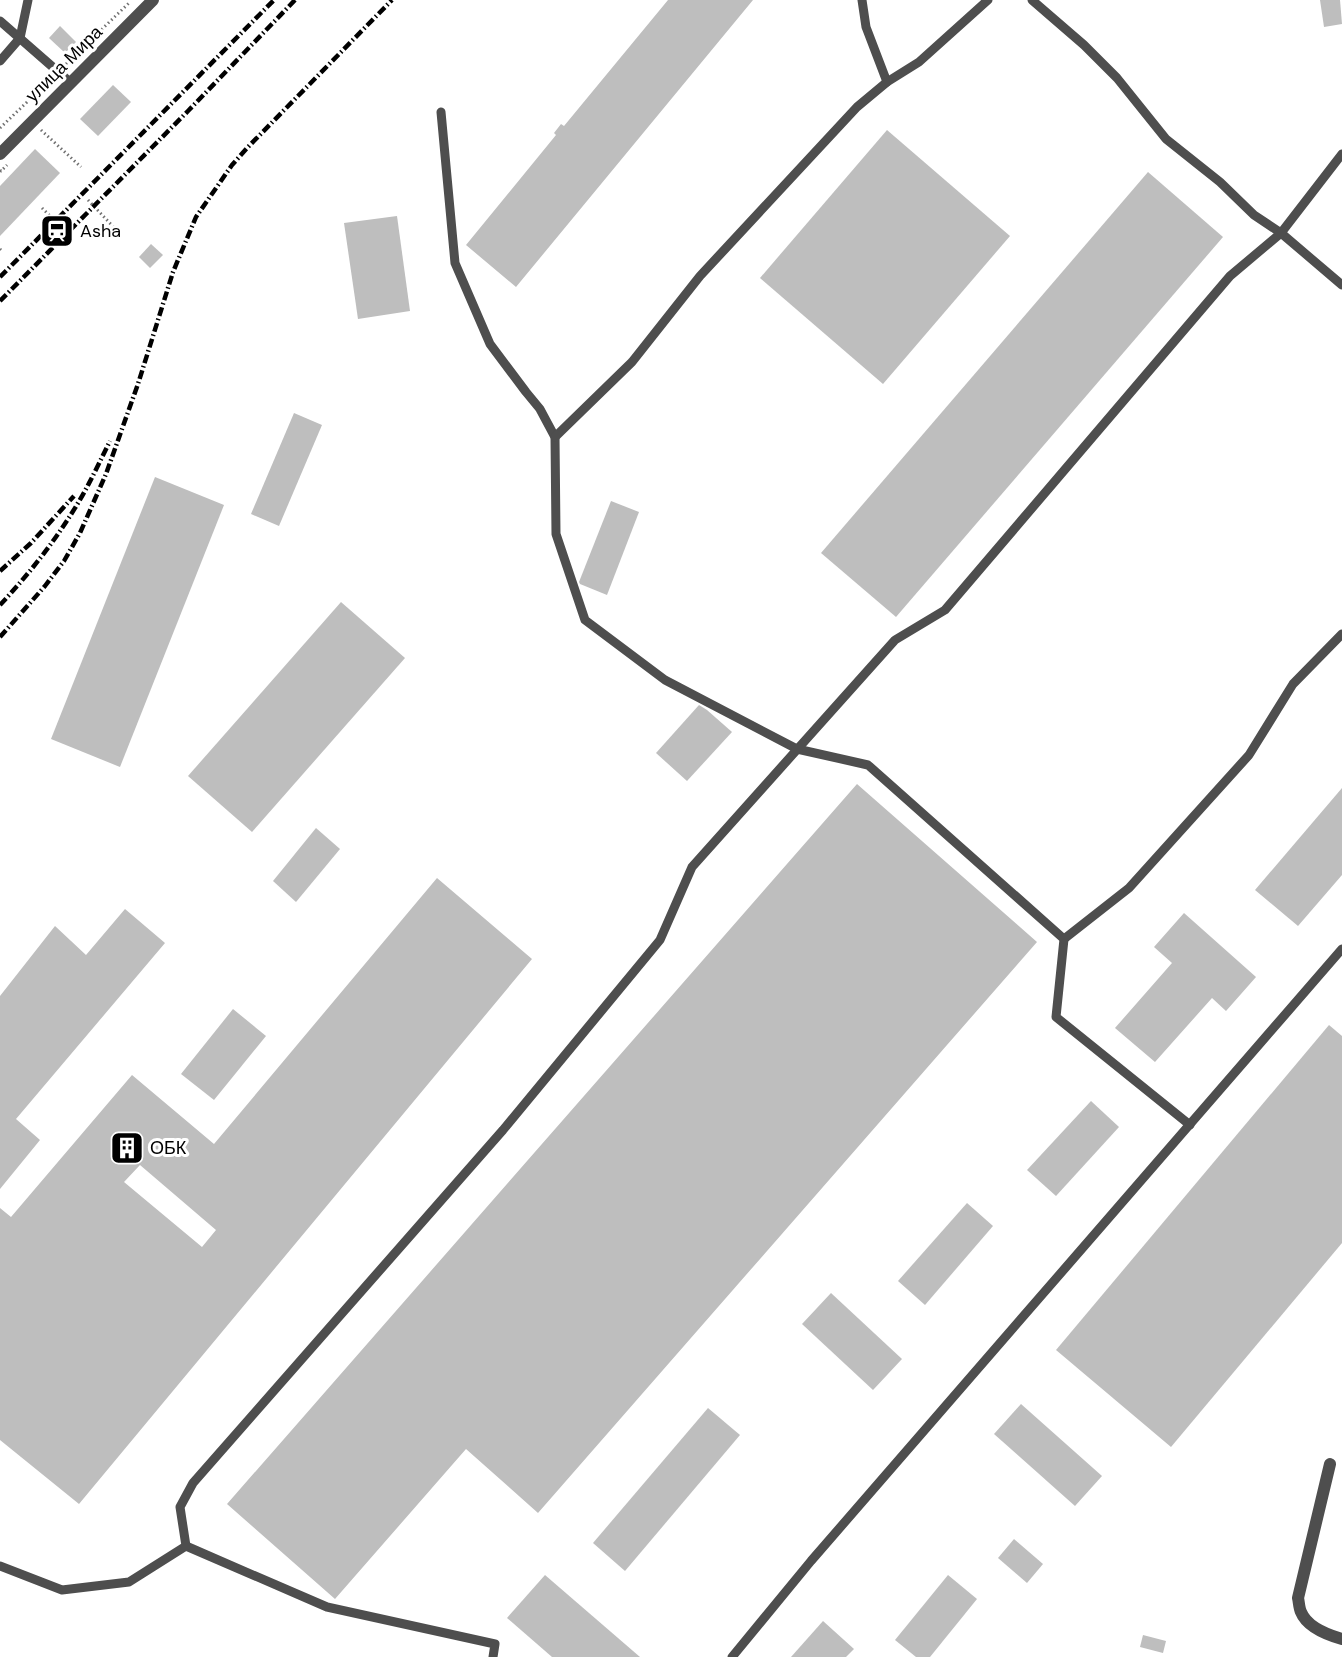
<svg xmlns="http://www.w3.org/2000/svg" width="1342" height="1657" font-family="'DM Sans',sans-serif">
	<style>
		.building { fill: #bebebe; fill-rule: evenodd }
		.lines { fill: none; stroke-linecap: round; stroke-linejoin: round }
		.path { stroke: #707070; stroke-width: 3; stroke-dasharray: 1.5 3; stroke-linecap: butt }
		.service { stroke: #4e4e4e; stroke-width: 9 }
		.minor { stroke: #4e4e4e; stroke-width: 12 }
		.tertiary { stroke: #4e4e4e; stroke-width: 12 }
		.rail { stroke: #000; stroke-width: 4.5; stroke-dasharray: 9 3 1.5 3; stroke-linecap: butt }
		.labels { text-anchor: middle; stroke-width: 6; stroke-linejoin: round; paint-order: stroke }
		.street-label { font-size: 18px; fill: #000; stroke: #fff }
		.poi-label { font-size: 18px; fill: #000; stroke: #fff; text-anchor: start }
	</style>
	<rect width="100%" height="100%" fill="#fff"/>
	<!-- building -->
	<g class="building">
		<path d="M668,0H753L516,287L466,245L556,135L554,133L561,124L564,126Z"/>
		<path d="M1320,0H1340L1342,24L1324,27Z"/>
		<path d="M60,26L76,42L65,53L49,38Z"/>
		<path d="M113,85L131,102L98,136L80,119Z"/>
		<path d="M887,130L1010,236L883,384L760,278Z"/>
		<path d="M35,149L60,173L0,236V186Z"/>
		<path d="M1148,172L1223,237L896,617L821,553Z"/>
		<path d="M397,216L410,311L358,319L344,223Z"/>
		<path d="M151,244L163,255L150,268L139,257Z"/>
		<path d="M294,413L322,425L279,526L251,514Z"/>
		<path d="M155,477L224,505L120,767L51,739Z"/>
		<path d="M611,501L639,512L607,595L580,584L579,582Z"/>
		<path d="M341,602L405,658L252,832L188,776Z"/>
		<path d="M699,705L707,710L732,732L687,781L656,753Z"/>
		<path d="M857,784L1037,942L538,1513L466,1449L335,1599L227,1504Z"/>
		<path d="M1342,788V875L1298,926L1255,890Z"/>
		<path d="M316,828L340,849L296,902L273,881Z"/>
		<path d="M437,878L532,959L79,1504L0,1440V1208L11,1217L132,1075L214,1144ZM140,1165L216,1230L202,1247L124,1182Z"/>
		<path d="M125,909L165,943L16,1119L40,1140L0,1189V996L55,926L86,955Z"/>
		<path d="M1184,913L1256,977L1226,1011L1212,998L1155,1062L1115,1028L1172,963L1154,947Z"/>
		<path d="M233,1009L266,1036L214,1100L181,1074Z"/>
		<path d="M1329,1025L1342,1036V1243L1171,1447L1056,1350Z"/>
		<path d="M1091,1101L1119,1127L1056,1196L1027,1170Z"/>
		<path d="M967,1203L993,1226L925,1305L898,1281Z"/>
		<path d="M831,1293L902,1359L873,1390L802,1324Z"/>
		<path d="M1021,1404L1102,1476L1075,1506L994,1434Z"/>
		<path d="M708,1408L740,1435L625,1571L593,1543Z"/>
		<path d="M1014,1539L1043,1564L1027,1583L998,1558Z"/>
		<path d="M545,1575L640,1657H552L507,1618Z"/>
		<path d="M948,1575L977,1599L930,1657H916L895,1640Z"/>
		<path d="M823,1621L854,1649L846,1657H791Z"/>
		<path d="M1143,1635L1166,1641L1163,1653L1140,1647Z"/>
	</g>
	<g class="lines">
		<!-- path -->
		<g class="path">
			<path d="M66,64L130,2"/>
			<path d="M0,128L51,79"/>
			<path d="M41,130L81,167"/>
			<path d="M0,170L1,171L7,165"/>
			<path d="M88,200L122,236"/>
			<path d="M42,208L61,227"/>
			<path d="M0,249L1,250"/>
		</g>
		<!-- service -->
		<g class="service">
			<path d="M862,0L866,27L887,82"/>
			<path d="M1032,0L1084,45L1117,78L1166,139L1220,182L1254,215L1281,233L1342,285"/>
			<path d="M0,21L71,83"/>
			<path d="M0,61L20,38L28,0"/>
			<path d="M441,112L455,263L490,344L526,392L540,409L555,437L556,534L585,620L665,680L797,749L868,765L1064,939L1056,1017L1190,1125"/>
			<path d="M555,437L632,362L700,276L857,107L887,82L919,62L988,0"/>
			<path d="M1064,939L1129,888L1249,755L1293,684L1342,634"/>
			<path d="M186,1546L327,1607L495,1644L493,1657"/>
			<path d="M0,1566L62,1590L129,1582L186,1546L180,1507L193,1483L503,1130L660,940L692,867L895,640L945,610L1230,276L1281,233L1342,154"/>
			<path d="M732,1657L811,1561L1342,949"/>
		</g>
		<!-- minor -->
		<path class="minor" d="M1330,1464L1298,1598C1299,1602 1299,1608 1301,1612C1307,1627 1328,1635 1342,1639"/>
		<!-- tertiary -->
		<path class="tertiary" d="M0,154L153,0"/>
		<!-- rail -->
		<g class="rail">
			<path d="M0,277L274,0"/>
			<path d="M0,301L188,111L295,0"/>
			<path d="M0,571L31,543L74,496"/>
			<path d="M0,605C29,574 56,540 78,503C90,483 100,461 110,441"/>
			<path d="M0,637L45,586L64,561L80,533L106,474L138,384L173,272L196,217L232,165L248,147L392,0"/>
		</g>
	</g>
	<!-- icons -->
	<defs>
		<g id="station-square" transform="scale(1.725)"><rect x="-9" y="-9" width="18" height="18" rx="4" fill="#000" stroke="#fff"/><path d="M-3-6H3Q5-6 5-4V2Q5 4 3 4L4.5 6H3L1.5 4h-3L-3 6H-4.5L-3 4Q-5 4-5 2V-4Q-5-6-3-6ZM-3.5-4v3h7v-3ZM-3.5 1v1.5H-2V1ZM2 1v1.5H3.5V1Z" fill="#fff"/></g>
		<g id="building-square" transform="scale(1.725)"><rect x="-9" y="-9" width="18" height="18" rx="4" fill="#000" stroke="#fff"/><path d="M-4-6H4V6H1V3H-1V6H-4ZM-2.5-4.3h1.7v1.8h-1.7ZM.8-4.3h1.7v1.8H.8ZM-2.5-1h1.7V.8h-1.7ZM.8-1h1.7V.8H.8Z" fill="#fff"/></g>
	</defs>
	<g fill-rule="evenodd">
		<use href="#station-square" x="57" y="231"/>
		<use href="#building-square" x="127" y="1148"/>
	</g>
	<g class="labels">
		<!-- street labels -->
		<g class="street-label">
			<text transform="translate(64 64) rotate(-45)" y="6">улица Мира</text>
		</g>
		<!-- poi labels -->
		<g class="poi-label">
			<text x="80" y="237">Asha</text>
			<text x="150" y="1154">ОБК</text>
		</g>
	</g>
</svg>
